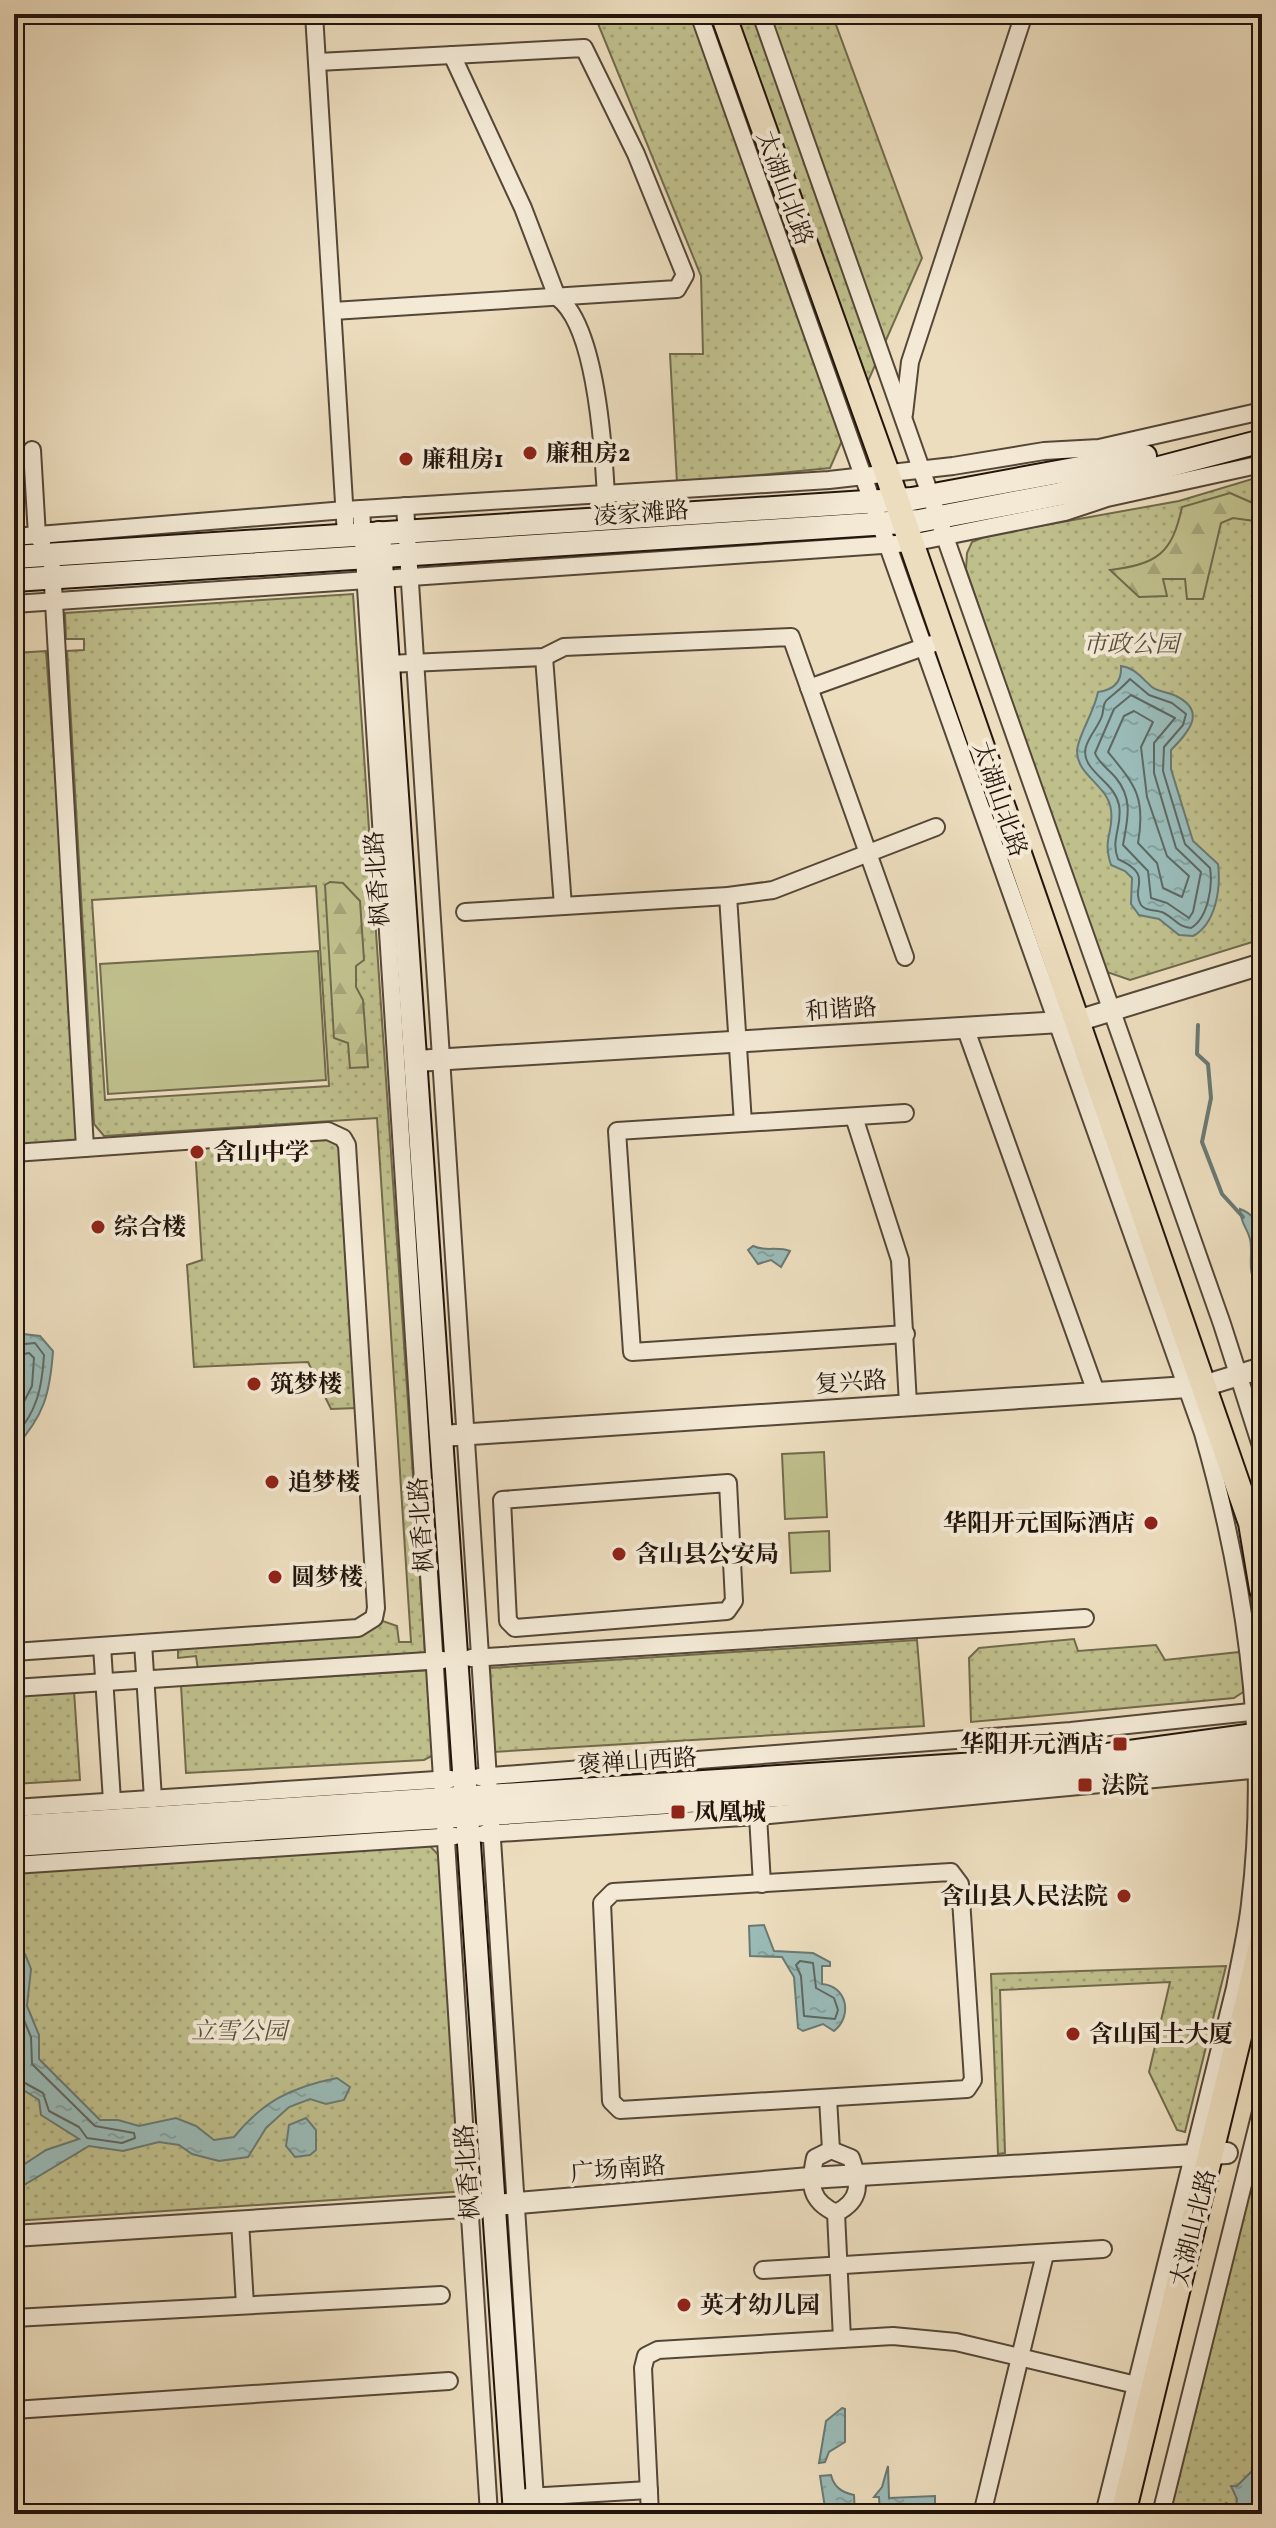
<svg xmlns="http://www.w3.org/2000/svg" width="1276" height="2528" font-family="Vollkorn,'Noto Serif SC',serif">
	<style>
		.grass { fill: url(#grass-dots); stroke: #716a4c; stroke-width: 2; fill-rule: evenodd }
		.forest { fill: url(#forest-firs); stroke: #716a4c; stroke-width: 2 }
		.pitch { fill: #bfbf8c; stroke: #716a4c; stroke-width: 2 }
		.water { fill: url(#water-ripples); stroke: #6a7973; stroke-width: 2 }
		.lines { fill: none; stroke-linecap: round; stroke-linejoin: round }
		.shore { stroke: #5e6862; stroke-width: 2 }
		.stream { stroke: #6a7973; stroke-width: 4 }
		.minor-casing { stroke: #554738; stroke-width: 20 }
		.tertiary-casing { stroke: #554738; stroke-width: 24 }
		.secondary-casing { stroke: #23150c; stroke-width: 26 }
		.primary-casing { stroke: #23150c; stroke-width: 28 }
		.minor { stroke: #f3e9d5; stroke-width: 16 }
		.tertiary { stroke: #f3e9d5; stroke-width: 20 }
		.secondary { stroke: #f3e9d5; stroke-width: 22 }
		.primary { stroke: #ecddbe; stroke-width: 24 }
		.poi-dot { fill: #8f2418; stroke: #f3e9d5; stroke-width: 3 }
		.labels { text-anchor: middle; stroke-width: 8; stroke-linejoin: round; paint-order: stroke }
		.street-label { font-size: 24px; fill: #23150c; stroke: #f3e9d5 }
		.poi-label { font-size: 24px; font-weight: bold; fill: #23150c; stroke: #f3e9d5; text-anchor: start }
		.park-label { font-size: 24px; font-style: italic; fill: #5a5039; stroke: #f3e9d5 }
	</style>
	<defs>
		<pattern id="grass-dots" width="8" height="8" patternUnits="userSpaceOnUse" patternTransform="scale(2)"><rect width="8" height="8" fill="#bfbf8c"/><path d="M2 2h.1M6 6h.1" fill="none" stroke="#a4a378" stroke-width="1.8" stroke-linecap="round"/></pattern>
		<pattern id="forest-firs" width="22" height="20" patternUnits="userSpaceOnUse" patternTransform="scale(2)"><rect width="22" height="20" fill="#bfbf8c"/><path d="M5 1l3.5 6h-7zM16 11l3.5 6h-7z" fill="#a4a378"/></pattern>
		<pattern id="water-ripples" width="26" height="14" patternUnits="userSpaceOnUse" patternTransform="scale(2)"><rect width="26" height="14" fill="#9abbb8"/><path d="M2 4q2-2 4 0t4 0M15 11q2-2 4 0t4 0" fill="none" stroke="#84a09d"/></pattern>
	</defs>
	<rect width="100%" height="100%" fill="#ecddbe"/>
	<filter id="stains"><feTurbulence type="fractalNoise" baseFrequency=".0025" numOctaves="4"/><feColorMatrix values="0 0 0 0 .2 0 0 0 0 .09 0 0 0 0 .02 0 0 0 .5 -.17"/></filter>
	<radialGradient id="worn" r=".72"><stop offset=".6" stop-color="#630" stop-opacity="0"/><stop offset="1" stop-color="#630" stop-opacity=".3"/></radialGradient>
	<!-- grass -->
	<g class="grass">
		<path d="M594,14H832L922,258L830,468L677,483L670,354H703L701,276Z"/>
		<path d="M1262,476V939L1130,980L1104,971L966,569L967,553L972,542L989,535L1179,501Z"/>
		<path d="M353,594L425,1653L198,1670L196,1656L178,1658V1648L359,1636L380,1620L397,1626L399,1642H411L377,1118L104,1136L94,1124L67,651L84,650V639H66L65,613ZM316,886L329,1086L105,1100L92,900Z"/>
		<path d="M46,651L82,1136L74,1142L14,1146V653Z"/>
		<path d="M329,1137L341,1145L357,1408L331,1409L308,1362L194,1367L187,1265L202,1260L195,1147Z"/>
		<path d="M1250,1588L1260,1681L1234,1698L971,1722L969,1658L979,1648L1074,1639L1078,1651L1156,1645L1165,1660L1248,1651L1241,1589Z"/>
		<path d="M917,1640L924,1726L493,1752L490,1668Z"/>
		<path d="M432,1670L436,1754L424,1760L186,1773L181,1685Z"/>
		<path d="M74,1691L80,1780L14,1784V1695Z"/>
		<path d="M429,1845L444,1861L468,2191L14,2221V1871Z"/>
		<path d="M1226,1966L1185,2132L1177,2130L1149,2072L1170,1982L1000,1990L1005,2153L998,2154L991,1974Z"/>
		<path d="M1262,2115V2514H1164Z"/>
	</g>
	<!-- forest -->
	<g class="forest">
		<path d="M1230,493L1262,507V522L1233,518L1221,523L1203,599H1187L1185,579H1163L1167,596L1139,597L1110,570C1157,564 1172,554 1182,507Z"/>
		<path d="M330,882L343,883L360,901L364,960L356,966V987L363,1000L368,1067L350,1068L348,1043L334,1038L325,885Z"/>
	</g>
	<!-- pitch -->
	<g class="pitch">
		<path d="M318,951L326,1080L108,1094L100,964Z"/>
		<path d="M824,1452L827,1517L785,1519L782,1454Z"/>
		<path d="M829,1531L830,1571L791,1573L789,1533Z"/>
	</g>
	<!-- water -->
	<g class="water">
		<path d="M1121,666C1136,668 1141,678 1152,687C1158,692 1169,692 1176,696C1207,711 1189,732 1171,750V769L1193,841L1218,864C1221,888 1216,924 1193,936L1179,935L1159,919L1139,915L1131,904L1132,878L1125,871L1111,865C1102,837 1114,834 1111,810C1108,785 1077,776 1077,751C1078,735 1094,713 1098,692C1114,690 1122,681 1121,666Z"/>
		<path d="M1240,1209C1272,1221 1262,1258 1262,1288C1244,1276 1254,1256 1250,1239C1247,1227 1241,1225 1240,1209Z"/>
		<path d="M753,1246C765,1252 777,1246 790,1251L781,1267L771,1260L758,1264L748,1250Z"/>
		<path d="M23,1334L40,1336L53,1351C50,1394 44,1416 14,1449V1339Z"/>
		<path d="M764,1925L774,1951L813,1953L830,1962V1966H822V1984C847,1986 853,2016 834,2031L823,2024L803,2031L798,2028L794,1977L782,1957L750,1956L749,1926Z"/>
		<path d="M14,1949L25,1954L31,1969L27,2006L39,2035V2059L100,2120H118L139,2126L176,2118L196,2126L214,2140L234,2137C263,2101 292,2087 337,2078L350,2087L344,2100L326,2104L310,2099L289,2107L266,2128L248,2157L219,2161L192,2154L179,2145L159,2142L123,2151L89,2146L14,2191V2171L46,2150L79,2139L41,2115L39,2100L14,2084Z"/>
		<path d="M306,2118L316,2130V2150L310,2155L295,2157L286,2146L289,2125Z"/>
		<path d="M842,2408L845,2409V2442L829,2452L825,2462L819,2463L826,2421Z"/>
		<path d="M1262,2461V2514H1226V2503L1236,2507L1237,2499L1231,2486H1237Z"/>
		<path d="M888,2466L889,2498L935,2496V2504L919,2514H880L879,2497H874L882,2487Z"/>
		<path d="M831,2475C834,2487 841,2492 854,2495L855,2514H826L820,2476Z"/>
	</g>
	<g class="lines">
		<!-- shore -->
		<g class="shore">
			<path d="M1130,679L1149,695L1172,703L1186,714L1183,725L1164,747L1163,771L1185,844L1210,868C1213,886 1208,918 1191,928C1178,927 1175,919 1164,913C1157,909 1146,912 1141,905C1130,886 1155,876 1118,859C1110,839 1123,826 1119,805C1115,787 1100,780 1090,766C1076,747 1096,733 1102,716C1104,710 1102,703 1108,699C1116,692 1123,687 1130,679Z"/>
			<path d="M1131,695L1175,718L1154,743V773L1176,848L1201,872L1193,912L1189,918L1167,903L1151,898L1148,871L1123,845C1127,821 1134,800 1116,778C1109,769 1099,764 1095,753L1114,709Z"/>
			<path d="M1134,711L1153,722L1141,747L1147,797L1167,856L1189,876L1182,897L1163,888L1157,863L1138,843C1146,797 1135,785 1108,752L1124,716Z"/>
			<path d="M14,1345L35,1343L44,1355C42,1388 37,1412 14,1437"/>
			<path d="M14,1356L29,1353L34,1358L32,1386L14,1421"/>
			<path d="M14,1958L23,1970L19,2008L31,2037L32,2064L95,2126L134,2133L135,2138L122,2143L87,2138L79,2127L49,2111L43,2093L14,2077"/>
			<path d="M800,1961L813,1963L816,1988L834,1998L838,2010L835,2019L804,2016L801,1976L796,1965Z"/>
		</g>
		<!-- stream -->
		<g class="stream">
			<path d="M1198,1025L1197,1054L1208,1064L1211,1098L1202,1142L1222,1194L1243,1217"/>
			<path d="M1262,2357L1257,2370L1262,2405"/>
		</g>
		<!-- minor casing -->
		<g class="minor-casing">
			<g id="minor">
				<path d="M314,14L346,535"/>
				<path d="M699,14L1203,1433C1246,1584 1269,1747 1250,1904C1247,1932 1240,1960 1235,1988L1104,2514"/>
				<path d="M761,14L1222,1324L1262,1449"/>
				<path d="M452,55L523,208L557,297C599,327 605,467 607,519"/>
				<path d="M318,62L584,48L636,154L685,275L677,289L333,311"/>
				<path d="M904,414L910,362L1024,14"/>
				<path d="M32,450L37,536L42,542"/>
				<path d="M405,506L536,2514"/>
				<path d="M361,509L489,2514"/>
				<path d="M14,537L345,510L829,480L953,466L1044,451L1099,448L1262,411"/>
				<path d="M52,567L85,1148"/>
				<path d="M14,604L911,543L1065,512L1107,498L1262,464"/>
				<path d="M544,657L563,906"/>
				<path d="M388,664L544,657L564,647L791,637L905,957"/>
				<path d="M809,688L932,644"/>
				<path d="M728,896L743,1123"/>
				<path d="M465,912L728,896L773,890L936,827"/>
				<path d="M965,1027L1096,1392"/>
				<path d="M905,1113L617,1131L632,1352L906,1334"/>
				<path d="M854,1117L900,1260L908,1404"/>
				<path d="M1262,1123V1165"/>
				<path d="M14,1153L328,1131L343,1138L347,1145L376,1608L374,1618L358,1628L14,1652"/>
				<path d="M728,1483L734,1601L727,1611L515,1628L508,1621L502,1500Z"/>
				<path d="M143,1643L153,1799"/>
				<path d="M102,1646L112,1801"/>
				<path d="M471,1658L1085,1618"/>
				<path d="M14,1688L443,1660"/>
				<path d="M479,1777L1071,1731L1260,1711"/>
				<path d="M14,1808L451,1779"/>
				<path d="M758,1816L762,1884"/>
				<path d="M483,1834L758,1816L1262,1769"/>
				<path d="M14,1865L455,1836"/>
				<path d="M951,1872L960,1884L973,2080L967,2089L620,2110L611,2101L602,1903L613,1892Z"/>
				<path d="M828,2098L831,2150"/>
				<path d="M831,2150L851,2158C860,2183 862,2200 836,2213C810,2201 809,2185 815,2158Z"/>
				<path d="M836,2213L842,2339"/>
				<path d="M240,2221L245,2305"/>
				<path d="M763,2270L1103,2249"/>
				<path d="M14,2318L441,2295"/>
				<path d="M14,2410L449,2381"/>
				<path d="M527,2497L649,2490"/>
				<path d="M650,2514L643,2368L646,2356L658,2350L893,2336L956,2342L1136,2385"/>
				<path d="M982,2514L1045,2254"/>
				<path d="M1161,2514L1262,2108"/>
			</g>
		</g>
		<!-- tertiary casing -->
		<g class="tertiary-casing">
			<g id="tertiary">
				<path d="M416,1061L1077,1021L1262,964"/>
				<path d="M441,1436L1203,1386L1262,1368"/>
				<path d="M14,2236L495,2205L810,2178L1227,2153"/>
			</g>
		</g>
		<!-- secondary casing -->
		<g class="secondary-casing">
			<g id="secondary">
				<path d="M379,533L515,2514"/>
				<path d="M14,557L912,499L1145,456"/>
				<path d="M14,580L919,521L1060,494L1262,441"/>
				<path d="M14,1827L1100,1756L1262,1734"/>
				<path d="M14,1845L1102,1774L1262,1752"/>
			</g>
		</g>
		<!-- primary casing -->
		<g class="primary-casing">
			<g id="primary">
				<path d="M723,14L887,473L1251,1523L1262,1589"/>
				<path d="M1123,2514L1262,1942"/>
			</g>
		</g>
		<!-- minor -->
		<use href="#minor" class="minor"/>
		<!-- tertiary -->
		<use href="#tertiary" class="tertiary"/>
		<!-- secondary -->
		<use href="#secondary" class="secondary"/>
		<!-- primary -->
		<use href="#primary" class="primary"/>
	</g>
	<!-- markers -->
	<g class="poi-dot">
		<circle cx="530" cy="453" r="8"/>
		<circle cx="406" cy="459" r="8"/>
		<circle cx="197" cy="1152" r="8"/>
		<circle cx="98" cy="1227" r="8"/>
		<circle cx="254" cy="1384" r="8"/>
		<circle cx="272" cy="1482" r="8"/>
		<circle cx="1151" cy="1523" r="8"/>
		<circle cx="619" cy="1554" r="8"/>
		<circle cx="275" cy="1577" r="8"/>
		<rect x="1112" y="1736" width="16" height="16" rx="4"/>
		<rect x="1077" y="1777" width="16" height="16" rx="4"/>
		<rect x="670" y="1804" width="16" height="16" rx="4"/>
		<circle cx="1124" cy="1896" r="8"/>
		<circle cx="1073" cy="2034" r="8"/>
		<circle cx="684" cy="2305" r="8"/>
	</g>
	<g class="labels">
		<!-- street labels -->
		<g class="street-label">
			<text transform="translate(785 188) rotate(70)" y="8">太湖山北路</text>
			<text transform="translate(641 513) rotate(-4)" y="8">凌家滩路</text>
			<text transform="translate(1000 799) rotate(71)" y="8">太湖山北路</text>
			<text transform="translate(377 879) rotate(-94)" y="8">枫香北路</text>
			<text transform="translate(841 1009) rotate(-4)" y="8">和谐路</text>
			<text transform="translate(851 1382) rotate(-4)" y="8">复兴路</text>
			<text transform="translate(421 1525) rotate(-94)" y="8">枫香北路</text>
			<text transform="translate(637 1761) rotate(-4)" y="8">褒禅山西路</text>
			<text transform="translate(618 2169) rotate(-5)" y="8">广场南路</text>
			<text transform="translate(467 2172) rotate(-94)" y="8">枫香北路</text>
			<text transform="translate(1193 2228) rotate(-76)" y="8">太湖山北路</text>
		</g>
		<!-- poi labels -->
		<g class="poi-label">
			<text x="546" y="461">廉租房2</text>
			<text x="422" y="467">廉租房1</text>
			<text x="213" y="1160">含山中学</text>
			<text x="114" y="1235">综合楼</text>
			<text x="270" y="1392">筑梦楼</text>
			<text x="288" y="1490">追梦楼</text>
			<text x="1135" y="1531" text-anchor="end">华阳开元国际酒店</text>
			<text x="635" y="1562">含山县公安局</text>
			<text x="291" y="1585">圆梦楼</text>
			<text x="1104" y="1752" text-anchor="end">华阳开元酒店</text>
			<text x="1101" y="1793">法院</text>
			<text x="694" y="1820">凤凰城</text>
			<text x="1108" y="1904" text-anchor="end">含山县人民法院</text>
			<text x="1089" y="2042">含山国土大厦</text>
			<text x="700" y="2313">英才幼儿园</text>
		</g>
		<!-- park labels -->
		<g class="park-label">
			<text x="1131" y="652">市政公园</text>
			<text x="239" y="2039">立雪公园</text>
		</g>
	</g>
	<!-- margin -->
	<rect width="1276" height="2528" fill="none" stroke="#ecddbe" stroke-width="48"/>
	<rect x="16" y="16" width="1244" height="2496" fill="none" stroke="#23150c" stroke-width="4"/>
	<rect x="24" y="24" width="1228" height="2480" fill="none" stroke="#23150c" stroke-width="2"/>
	<rect width="100%" height="100%" filter="url(#stains)"/>
	<rect width="100%" height="100%" fill="url(#worn)"/>
</svg>
